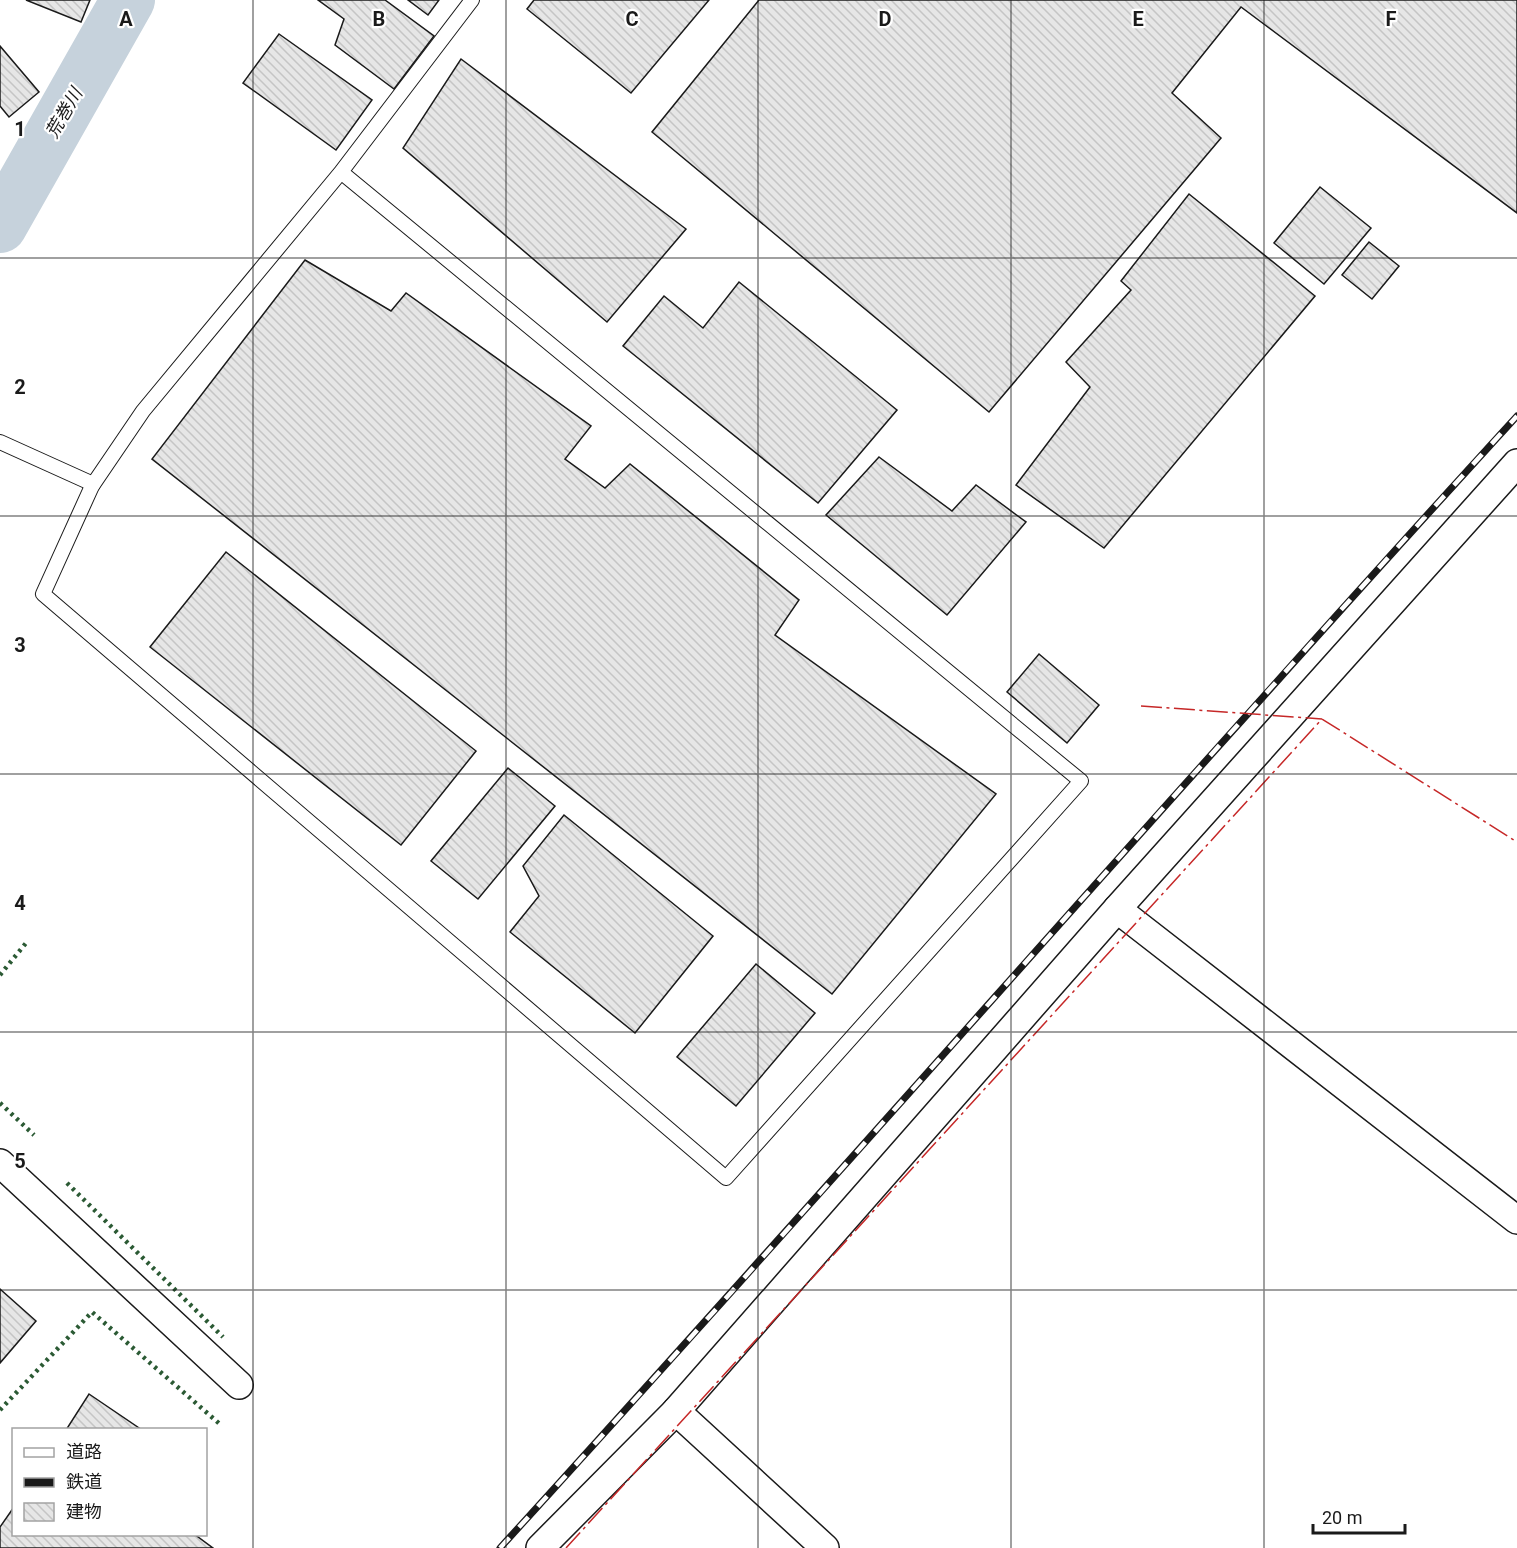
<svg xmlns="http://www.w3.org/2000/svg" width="1517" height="1548" font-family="Roboto,'Noto Sans JP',sans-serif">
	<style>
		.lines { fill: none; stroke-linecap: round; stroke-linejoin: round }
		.river { stroke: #c6d2dc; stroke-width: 54 }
		.building { fill: url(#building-back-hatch); stroke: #1a1a1a; stroke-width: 1.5 }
		.service-casing { stroke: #1a1a1a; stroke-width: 16 }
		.minor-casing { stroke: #1a1a1a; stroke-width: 30 }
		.service { stroke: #fff; stroke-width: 14 }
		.minor { stroke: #fff; stroke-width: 27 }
		.rail-casing { stroke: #1a1a1a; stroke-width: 7 }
		.rail { stroke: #fff; stroke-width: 4.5; stroke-dasharray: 14; stroke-linecap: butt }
		.hedge { stroke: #2b5a34; stroke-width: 4.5; stroke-dasharray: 3 4.5; stroke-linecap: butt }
		.power { stroke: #c62828; stroke-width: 1.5; stroke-dasharray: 21 4.5 3 4.5; stroke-linecap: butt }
		.grid { fill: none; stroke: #1a1a1a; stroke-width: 1.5; stroke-opacity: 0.55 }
		.labels { text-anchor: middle; stroke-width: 4.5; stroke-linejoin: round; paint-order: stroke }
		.water-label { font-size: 18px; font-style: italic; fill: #1a1a1a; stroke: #fff }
		.grid-label { font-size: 20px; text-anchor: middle; font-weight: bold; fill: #1a1a1a; stroke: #fff; stroke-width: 4.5; stroke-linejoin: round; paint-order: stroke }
	</style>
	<defs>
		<pattern id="building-back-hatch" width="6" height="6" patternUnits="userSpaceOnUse" patternTransform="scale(1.5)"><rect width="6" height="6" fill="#e6e6e6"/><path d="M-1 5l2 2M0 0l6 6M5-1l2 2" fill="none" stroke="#c5c5c5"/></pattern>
	</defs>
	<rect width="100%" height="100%" fill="#fff"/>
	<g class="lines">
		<path class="river" d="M 0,226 L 128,0"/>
	</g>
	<g class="building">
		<path d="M 26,0 L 90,0 L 81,22 Z"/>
		<path d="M 318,0 L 385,0 L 434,36 L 394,89 L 335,45 L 344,19 Z"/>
		<path d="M 408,0 L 439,0 L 428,15 Z"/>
		<path d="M 534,0 L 709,0 L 631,93 L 527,9 Z"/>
		<path d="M 759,0 L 1517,0 L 1517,213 L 1241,7 L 1172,93 L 1221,138 L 989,412 L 652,132 Z"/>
		<path d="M 279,34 L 372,100 L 336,150 L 243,83 Z"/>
		<path d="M 0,46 L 39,92 L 9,117 L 0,106 Z"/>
		<path d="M 461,59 L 686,229 L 607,322 L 403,148 Z"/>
		<path d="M 1320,187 L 1371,228 L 1324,284 L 1274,243 Z"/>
		<path d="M 1189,194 L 1315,296 L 1104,548 L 1016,485 L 1090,387 L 1066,362 L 1131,290 L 1121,281 Z"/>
		<path d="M 1369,242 L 1399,266 L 1372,299 L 1342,275 Z"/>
		<path d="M 305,260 L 391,311 L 406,293 L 591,426 L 565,459 L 605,488 L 630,464 L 799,600 L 775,635 L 996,794 L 832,994 L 152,459 Z"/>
		<path d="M 739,282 L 897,410 L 818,503 L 623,346 L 664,296 L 703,328 Z"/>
		<path d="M 879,457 L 952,511 L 976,485 L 1026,522 L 947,615 L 826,515 Z"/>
		<path d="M 226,552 L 476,751 L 401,845 L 150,647 Z"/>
		<path d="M 1039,654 L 1099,705 L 1067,743 L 1007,692 Z"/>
		<path d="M 508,768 L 555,806 L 478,899 L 431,861 Z"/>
		<path d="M 564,815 L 713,936 L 635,1033 L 510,932 L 539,896 L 523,866 Z"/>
		<path d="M 756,964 L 815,1013 L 736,1106 L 677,1057 Z"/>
		<path d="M 0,1289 L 36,1321 L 0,1363 Z"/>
		<path d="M 89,1394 L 142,1430 L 66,1430 Z"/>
		<path d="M 14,1507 L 14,1534 L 194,1534 L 213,1548 L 0,1548 L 0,1527 Z"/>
	</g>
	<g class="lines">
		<g class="service-casing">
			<g id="service">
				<path d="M 341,172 L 1081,781 L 726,1178 L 43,594 L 92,486 L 143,411 L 341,172 L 472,0"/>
				<path d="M 0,442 L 93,484 L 92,486"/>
			</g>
		</g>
		<g class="minor-casing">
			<g id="minor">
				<path d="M 1117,909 L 1517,1220"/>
				<path d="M 0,1163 L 239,1385"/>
				<path d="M 676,1411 L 825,1548"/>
				<path d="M 540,1548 L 676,1411 L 1117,909 L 1517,463"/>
			</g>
		</g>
		<use href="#service" class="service"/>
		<use href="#minor" class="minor"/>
		<g class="rail-casing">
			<path id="rail" d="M 500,1548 C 842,1173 1175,790 1517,416"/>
		</g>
		<use href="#rail" class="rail"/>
		<g class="hedge">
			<path d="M 0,975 L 26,943"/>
			<path d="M 0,1103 L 34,1135"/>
			<path d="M 67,1183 L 223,1337"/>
			<path d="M 0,1410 L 92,1312 L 222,1426"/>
		</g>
		<g class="power">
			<path d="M 1141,706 L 1322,719"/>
			<path d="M 566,1548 L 1322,719 L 1517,842"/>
		</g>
	</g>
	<path class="grid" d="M 253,0 L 253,1548M 506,0 L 506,1548M 758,0 L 758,1548M 1011,0 L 1011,1548M 1264,0 L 1264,1548M 0,258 L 1517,258M 0,516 L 1517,516M 0,774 L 1517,774M 0,1032 L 1517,1032M 0,1290 L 1517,1290"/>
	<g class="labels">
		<g class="water-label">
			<text transform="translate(64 113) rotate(-60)" y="6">荒巻川</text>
		</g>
	</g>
	<g class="grid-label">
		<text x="126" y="26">A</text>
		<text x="379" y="26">B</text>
		<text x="632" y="26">C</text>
		<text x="885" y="26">D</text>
		<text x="1138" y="26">E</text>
		<text x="1391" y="26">F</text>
		<text x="20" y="136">1</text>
		<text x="20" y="394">2</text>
		<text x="20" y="652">3</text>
		<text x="20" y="910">4</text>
		<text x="20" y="1168">5</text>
	</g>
	<rect x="12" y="1428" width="195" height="108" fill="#ffffff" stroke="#a3a3a3" stroke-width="1.5"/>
	<rect x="24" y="1448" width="30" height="9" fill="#ffffff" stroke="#a3a3a3" stroke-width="1.5"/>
	<text x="66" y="1458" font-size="18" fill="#1a1a1a">道路</text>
	<rect x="24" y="1478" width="30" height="9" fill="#1a1a1a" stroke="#a3a3a3" stroke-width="1.5"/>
	<text x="66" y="1488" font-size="18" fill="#1a1a1a">鉄道</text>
	<rect x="24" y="1503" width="30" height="18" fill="url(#building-back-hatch)" stroke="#a3a3a3" stroke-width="1.5"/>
	<text x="66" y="1518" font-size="18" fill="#1a1a1a">建物</text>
	<path d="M1313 1524v9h92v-9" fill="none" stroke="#1a1a1a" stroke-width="3"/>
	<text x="1322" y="1524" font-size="18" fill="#1a1a1a" stroke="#ffffff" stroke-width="4.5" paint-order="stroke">20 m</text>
</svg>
